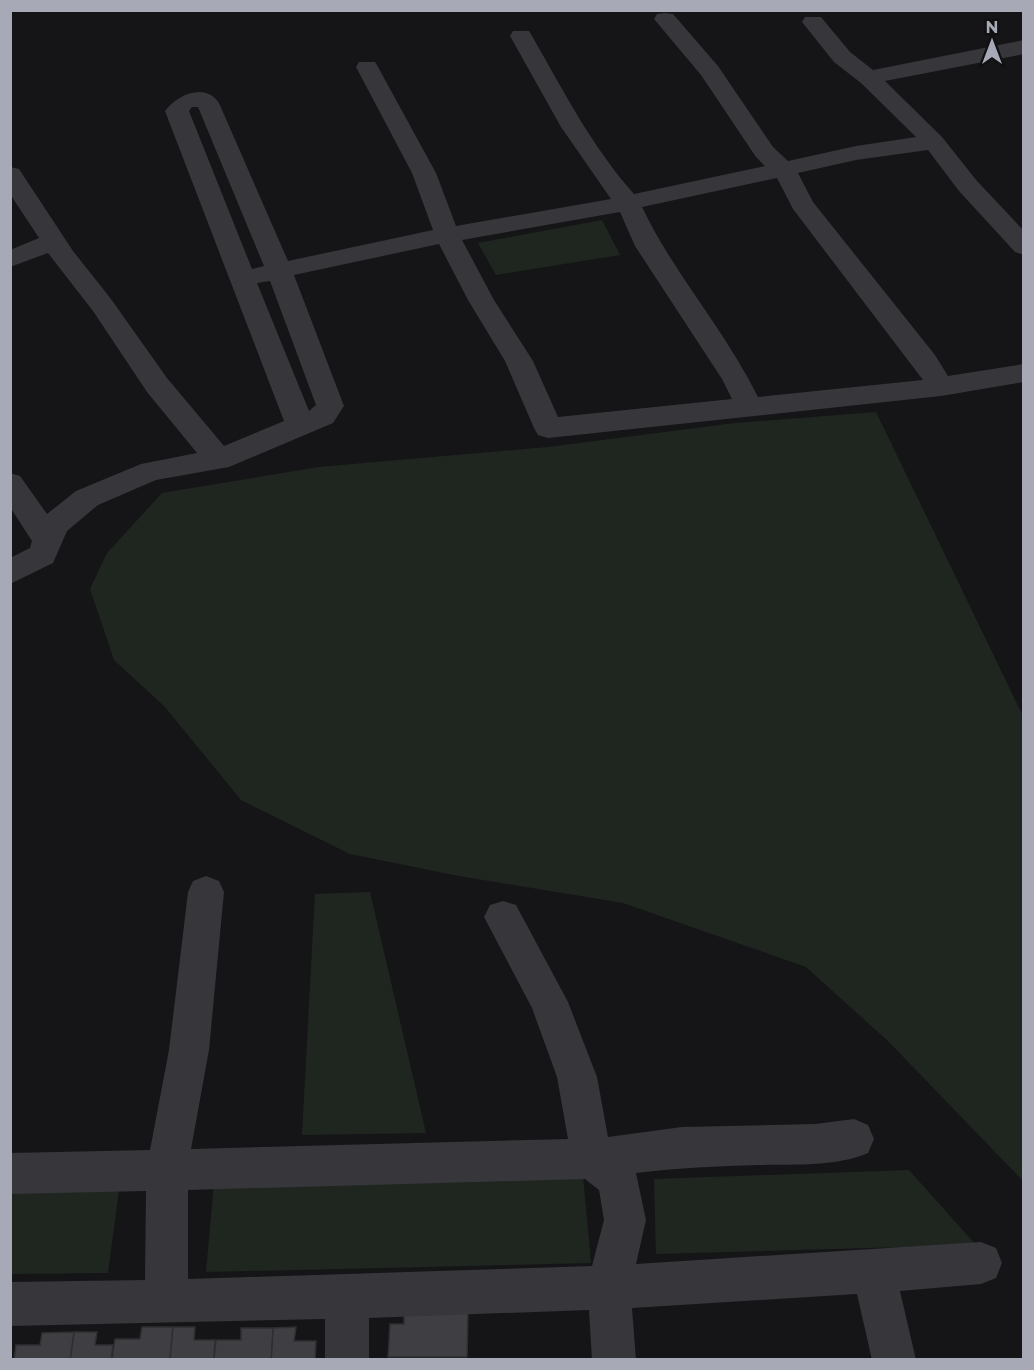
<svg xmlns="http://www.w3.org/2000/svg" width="1034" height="1370" font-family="Montserrat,sans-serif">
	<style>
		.green { fill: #1f2620 }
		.building { fill: #3f3f43; stroke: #2f2f32; stroke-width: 1.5 }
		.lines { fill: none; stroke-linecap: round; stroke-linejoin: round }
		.minor { fill: #36363b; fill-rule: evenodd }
	</style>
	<rect width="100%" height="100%" fill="#151517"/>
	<g class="green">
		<path d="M 602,220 L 620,255 L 496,275 L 478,243 Z"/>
		<path d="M 876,412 L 1023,716 L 1023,1181 L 888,1041 L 806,967 L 623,903 L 459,876 L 350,854 L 241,800 L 165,707 L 114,660 L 90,589 L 107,553 L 162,493 L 319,467 L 548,447 L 735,423 Z"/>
		<path d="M 370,892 L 426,1133 L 302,1135 L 315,894 Z"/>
		<path d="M 909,1170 L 976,1245 L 656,1254 L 654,1179 Z"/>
		<path d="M 583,1176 L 591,1263 L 206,1272 L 214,1183 Z"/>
		<path d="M 119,1190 L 108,1273 L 11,1274 L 10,1191 Z"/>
	</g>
	<g class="building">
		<path d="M 404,1310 L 468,1310 L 467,1357 L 388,1357 L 390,1324 L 404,1324 Z"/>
		<path d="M 142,1327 L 173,1327 L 170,1360 L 112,1360 L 115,1339 L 140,1339 Z"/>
		<path d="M 173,1327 L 195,1327 L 194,1340 L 215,1340 L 214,1360 L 170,1360 Z"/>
		<path d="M 296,1327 L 294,1341 L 316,1341 L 315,1360 L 271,1360 L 273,1328 Z"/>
		<path d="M 241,1328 L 273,1328 L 271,1360 L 214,1360 L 216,1340 L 241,1340 Z"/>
		<path d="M 74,1332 L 97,1332 L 95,1345 L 113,1345 L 111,1360 L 70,1360 Z"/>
		<path d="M 74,1332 L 70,1360 L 14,1360 L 16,1345 L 40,1345 L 42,1333 Z"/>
	</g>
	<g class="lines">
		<g class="minor">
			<path d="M 665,13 L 673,14 L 718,66 L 773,147 L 788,161 L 856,146 L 916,137 L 861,83 L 834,62 L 802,22 L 805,17 L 821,17 L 850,52 L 873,70 L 1024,40 L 1024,54 L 885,81 L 942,137 L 977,181 L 1024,231 L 1024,255 L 1015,252 L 959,191 L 928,150 L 856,160 L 798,173 L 813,202 L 935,355 L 948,376 L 1024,364 L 1024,382 L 941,396 L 548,438 L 538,435 L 534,428 L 505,361 L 468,300 L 439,244 L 294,275 L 344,406 L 333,423 L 229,467 L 156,480 L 98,505 L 67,531 L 53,563 L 10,584 L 10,558 L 30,548 L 32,541 L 10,507 L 10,473 L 20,476 L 47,514 L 76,491 L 141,464 L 197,453 L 147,392 L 93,311 L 48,253 L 10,267 L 10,250 L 39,238 L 10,194 L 10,167 L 19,169 L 73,251 L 111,299 L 167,378 L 224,446 L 284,421 L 165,111 C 177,95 205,82 219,103 L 288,261 L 433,230 L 412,173 L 356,67 L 359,62 L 375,62 L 378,67 L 436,173 L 456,226 L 611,199 L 561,127 L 510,36 L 513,31 L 529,31 L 532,36 C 563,90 592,147 634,194 L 765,166 L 756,157 L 701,75 L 654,19 L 657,14 ZM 192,107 L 198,107 L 264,266 L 252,269 L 189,111 ZM 777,178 L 793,209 L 923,380 L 758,397 C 725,330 674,274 642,207 ZM 620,212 L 635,246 L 722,379 L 732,399 L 558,417 L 533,361 L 494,300 L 462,240 ZM 270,281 L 316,405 L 309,411 L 257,283 Z"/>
			<path d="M 206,876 L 219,881 L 224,892 L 209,1050 L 191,1149 L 568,1139 L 557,1077 L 532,1008 L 484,917 L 490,905 L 503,901 L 516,905 L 568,1002 L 597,1077 L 608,1137 L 682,1127 L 815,1124 L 854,1119 L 868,1125 L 874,1139 L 868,1153 C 835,1167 796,1164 760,1165 C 718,1166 678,1168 636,1173 L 646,1220 L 636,1264 L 981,1242 L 996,1248 L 1002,1263 L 996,1278 L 981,1284 L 900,1291 L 916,1360 L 872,1360 L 857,1294 L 632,1308 L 636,1360 L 592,1360 L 589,1310 L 369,1318 L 369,1360 L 325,1360 L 325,1319 L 10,1326 L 10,1282 L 145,1280 L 146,1191 L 10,1194 L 10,1153 L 150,1150 L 169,1050 L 188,892 L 193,881 ZM 585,1179 L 599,1190 L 604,1220 L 592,1266 L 188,1279 L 188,1190 Z"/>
		</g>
	</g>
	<rect width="1034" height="1370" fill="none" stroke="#a7aab6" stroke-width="24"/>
	<g transform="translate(992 42)" stroke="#101011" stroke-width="4.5" paint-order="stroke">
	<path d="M0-4.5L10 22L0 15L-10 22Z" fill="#a7aab6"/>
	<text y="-9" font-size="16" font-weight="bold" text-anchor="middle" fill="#a7aab6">N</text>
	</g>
</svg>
